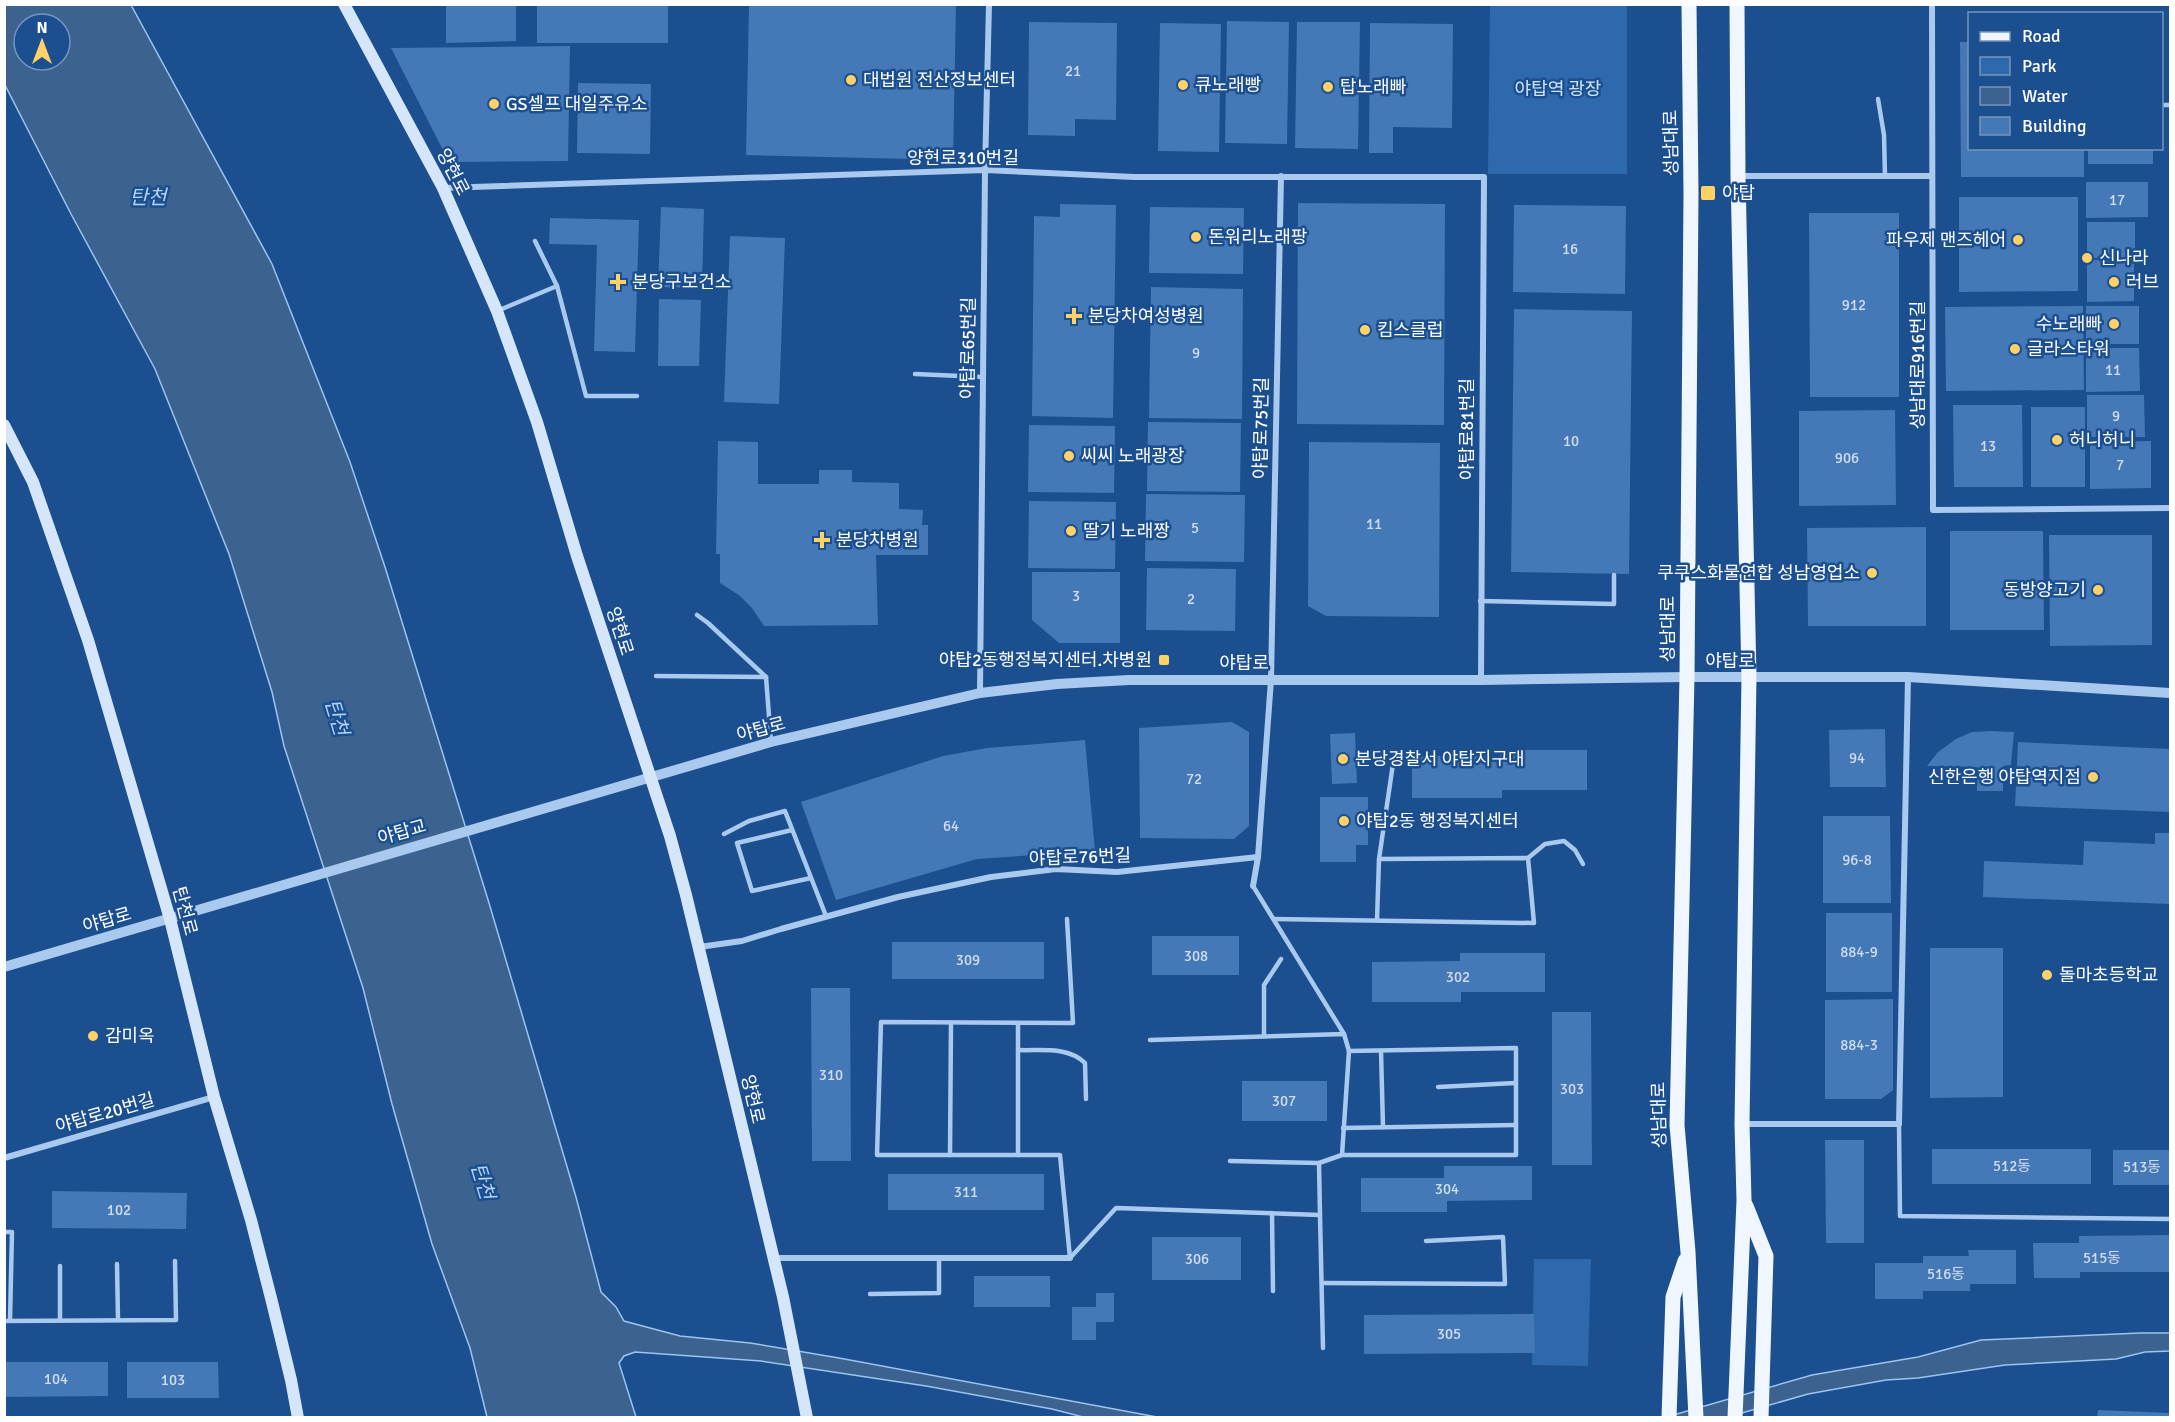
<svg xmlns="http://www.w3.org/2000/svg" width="2175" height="1422" font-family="Signika,'Noto Sans KR',sans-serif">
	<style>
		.green { fill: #2e69ad }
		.water { fill: #3c6290; stroke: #9cc4f0; stroke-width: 1.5; fill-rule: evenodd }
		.building { fill: #4478b7 }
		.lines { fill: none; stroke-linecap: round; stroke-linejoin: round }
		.service { stroke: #a9c9ee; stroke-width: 4.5 }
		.minor { stroke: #a9c9ee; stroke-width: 6 }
		.tertiary { stroke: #a9c9ee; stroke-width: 10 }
		.secondary { stroke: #d6e6fa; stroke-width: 12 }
		.primary { stroke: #f0f6ff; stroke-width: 15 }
		.poi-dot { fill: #ffd166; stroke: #1b4f8f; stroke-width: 2 }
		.labels { text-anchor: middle; stroke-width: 5; stroke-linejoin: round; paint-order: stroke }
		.number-label { font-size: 15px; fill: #d0dded }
		.poi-label { font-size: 18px; fill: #fff; stroke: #1b4f8f; text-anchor: start }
		.park-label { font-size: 18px; fill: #cfe3fa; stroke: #1b4f8f }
		.street-label { font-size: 18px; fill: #fff; stroke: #1b4f8f }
		.water-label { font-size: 20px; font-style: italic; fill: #b5d3f5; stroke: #1b4f8f }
	</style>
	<rect width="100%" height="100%" fill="#1b4f8f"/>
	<g class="green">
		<path d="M 1490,5 L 1627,5 L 1627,174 L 1488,174 Z"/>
		<path d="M 1534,1259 L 1591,1259 L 1588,1366 L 1532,1365 Z"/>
	</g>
	<g class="water">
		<path d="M 5,5 L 131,5 L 272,264 L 350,462 L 385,567 L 489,903 L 576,1197 L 601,1292 L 616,1307 L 624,1321 L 680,1336 L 750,1343 L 839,1358 L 1157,1417 L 1083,1417 L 1052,1409 L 926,1386 L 761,1361 L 635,1352 L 624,1356 L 619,1363 L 636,1417 L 487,1417 L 470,1348 L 432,1244 L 392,1104 L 363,988 L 284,746 L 272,692 L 229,554 L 155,369 L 71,214 L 5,85 ZM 24,24 L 60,24 L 60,60 L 24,60 Z"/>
		<path d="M 2140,1333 L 2170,1333 L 2170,1351 L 2145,1352 L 2116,1359 L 2005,1365 L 1918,1378 L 1886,1380 L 1808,1394 L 1728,1417 L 1663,1418 L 1812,1375 L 1918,1357 L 1981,1340 Z"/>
	</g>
	<g class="building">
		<path d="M 446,4 L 516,4 L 516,41 L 446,43 Z"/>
		<rect x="537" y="4" width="131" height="39"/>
		<path d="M 749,4 L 956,4 L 953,160 L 746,155 Z"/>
		<path d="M 1227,21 L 1289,22 L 1287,144 L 1225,143 Z"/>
		<path d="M 1029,22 L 1117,23 L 1116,120 L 1075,119 L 1075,136 L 1028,135 Z"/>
		<path d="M 1297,22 L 1360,22 L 1358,149 L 1295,148 Z"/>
		<path d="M 1160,23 L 1221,24 L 1219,152 L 1158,151 Z"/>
		<path d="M 1370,23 L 1453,24 L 1452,128 L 1393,127 L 1393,153 L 1369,153 Z"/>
		<path d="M 1960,42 L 1970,42 L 1970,148 L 2084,148 L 2084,177 L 1961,177 Z"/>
		<path d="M 570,46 L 568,161 L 449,162 L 391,48 Z"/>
		<path d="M 578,83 L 651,84 L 650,154 L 577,153 Z"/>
		<rect x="2088" y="148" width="65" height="16"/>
		<path d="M 2086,182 L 2148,182 L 2148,217 L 2086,218 Z"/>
		<path d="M 1959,197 L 2078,197 L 2078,291 L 1959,292 Z"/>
		<path d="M 1298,203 L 1445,204 L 1444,425 L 1297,424 Z"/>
		<path d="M 1060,204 L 1116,205 L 1113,418 L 1032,416 L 1034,216 L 1060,217 Z"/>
		<path d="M 1514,205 L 1626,206 L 1625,294 L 1513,292 Z"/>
		<path d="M 661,207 L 704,209 L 702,288 L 658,287 Z"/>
		<path d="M 1150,207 L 1244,208 L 1243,274 L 1149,273 Z"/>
		<path d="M 1809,213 L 1899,213 L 1899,397 L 1810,397 Z"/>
		<path d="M 550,218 L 639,220 L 635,352 L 594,351 L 597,245 L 549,244 Z"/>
		<rect x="2087" y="222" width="48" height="36"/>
		<path d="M 730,236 L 785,238 L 779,404 L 724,402 Z"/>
		<path d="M 2087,260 L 2134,260 L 2134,301 L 2087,302 Z"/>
		<path d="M 1151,287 L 1243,289 L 1242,419 L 1149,418 Z"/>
		<path d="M 659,299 L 701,300 L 699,366 L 658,366 Z"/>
		<path d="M 2083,306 L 2084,390 L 1946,391 L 1945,307 Z"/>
		<rect x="2086" y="306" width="53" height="38"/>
		<path d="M 1514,309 L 1632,311 L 1629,574 L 1511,572 Z"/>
		<path d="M 2086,348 L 2139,348 L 2140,391 L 2086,392 Z"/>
		<path d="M 2087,395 L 2144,395 L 2145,437 L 2087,437 Z"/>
		<path d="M 1953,405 L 2022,405 L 2023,487 L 1954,487 Z"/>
		<rect x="2031" y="407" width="54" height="80"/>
		<path d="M 1895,410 L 1896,505 L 1799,506 L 1799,411 Z"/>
		<path d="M 1148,422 L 1241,423 L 1240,492 L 1147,491 Z"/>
		<path d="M 1029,425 L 1115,426 L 1114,493 L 1028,492 Z"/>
		<path d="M 718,441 L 758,442 L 758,484 L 819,484 L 819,470 L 852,470 L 852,482 L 899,483 L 899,509 L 923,510 L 922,525 L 928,525 L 928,555 L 876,555 L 878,625 L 764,626 L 752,608 L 740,596 L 720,583 L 720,554 L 716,554 Z"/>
		<path d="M 2151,441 L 2151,488 L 2090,489 L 2090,442 Z"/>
		<path d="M 1309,442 L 1440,443 L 1439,617 L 1326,616 L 1308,606 Z"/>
		<path d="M 1146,494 L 1245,495 L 1244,562 L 1145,561 Z"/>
		<path d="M 1029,501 L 1116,502 L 1115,569 L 1028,568 Z"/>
		<path d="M 1926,527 L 1926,626 L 1808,626 L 1807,528 Z"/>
		<path d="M 1950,531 L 2043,531 L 2044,630 L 1950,630 Z"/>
		<path d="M 2049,535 L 2152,535 L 2152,645 L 2050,646 Z"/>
		<path d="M 1147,568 L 1236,569 L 1235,631 L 1146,630 Z"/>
		<path d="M 1032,572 L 1120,572 L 1120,643 L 1059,643 L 1032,620 Z"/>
		<path d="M 1232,722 L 1249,732 L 1249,826 L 1234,839 L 1140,838 L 1139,728 Z"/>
		<path d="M 1885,729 L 1886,787 L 1830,787 L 1829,730 Z"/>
		<path d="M 1991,731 L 2014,732 L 2011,765 L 2003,766 L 2003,791 L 1977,791 L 1977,767 L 1927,766 L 1938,752 L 1956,739 L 1972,732 Z"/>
		<path d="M 1355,733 L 1357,783 L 1332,784 L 1330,734 Z"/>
		<path d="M 1085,740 L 1095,851 L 977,859 L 836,900 L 801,802 L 943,756 L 987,748 Z"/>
		<path d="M 2018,742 L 2170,749 L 2170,812 L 2015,806 Z"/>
		<path d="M 1500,750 L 1587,750 L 1587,790 L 1502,790 L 1502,798 L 1412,798 L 1412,756 L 1500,756 Z"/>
		<path d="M 1320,797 L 1368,797 L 1368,845 L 1356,845 L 1356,862 L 1320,862 Z"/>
		<path d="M 1823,816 L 1890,816 L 1891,903 L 1823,903 Z"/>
		<path d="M 2155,833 L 2170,833 L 2170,904 L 1983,897 L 1984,861 L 2083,865 L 2084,841 L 2155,844 Z"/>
		<rect x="1826" y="913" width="66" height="79"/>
		<rect x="1152" y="936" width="87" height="39"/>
		<rect x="892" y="942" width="152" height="37"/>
		<path d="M 1930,948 L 2003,948 L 2003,1097 L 1930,1098 Z"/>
		<path d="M 1460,953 L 1545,953 L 1545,992 L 1461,992 L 1461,1002 L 1372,1002 L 1372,962 L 1460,961 Z"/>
		<path d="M 811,988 L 850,988 L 851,1161 L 812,1161 Z"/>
		<path d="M 1893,999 L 1893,1090 L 1881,1099 L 1825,1099 L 1825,1000 Z"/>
		<path d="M 1552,1012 L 1591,1012 L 1592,1165 L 1552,1165 Z"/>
		<rect x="1242" y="1081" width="85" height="40"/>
		<path d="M 1825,1140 L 1864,1140 L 1864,1243 L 1826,1243 Z"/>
		<rect x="1932" y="1149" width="159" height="35"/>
		<rect x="2113" y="1150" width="57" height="35"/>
		<path d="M 1444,1166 L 1532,1166 L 1532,1200 L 1447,1201 L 1447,1212 L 1361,1212 L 1361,1178 L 1444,1178 Z"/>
		<rect x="888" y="1174" width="156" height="36"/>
		<path d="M 52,1191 L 187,1193 L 186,1229 L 52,1228 Z"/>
		<path d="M 2170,1235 L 2170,1272 L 2080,1272 L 2080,1278 L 2034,1278 L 2033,1243 L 2079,1243 L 2079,1236 Z"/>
		<rect x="1152" y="1237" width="89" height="43"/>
		<path d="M 1968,1250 L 2016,1250 L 2016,1284 L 1970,1284 L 1970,1291 L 1923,1291 L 1923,1299 L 1875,1299 L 1875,1263 L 1923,1263 L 1923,1256 L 1969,1256 Z"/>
		<rect x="974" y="1276" width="76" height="31"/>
		<path d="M 1096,1293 L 1114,1293 L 1114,1322 L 1096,1322 L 1096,1340 L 1072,1340 L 1072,1307 L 1096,1307 Z"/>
		<path d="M 1534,1314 L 1535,1353 L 1364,1354 L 1364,1315 Z"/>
		<path d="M 4,1362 L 108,1362 L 108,1396 L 4,1397 Z"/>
		<path d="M 127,1362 L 218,1362 L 219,1398 L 127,1398 Z"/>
		<path d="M 2098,1410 L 2170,1413 L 2170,1418 L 2097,1418 Z"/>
	</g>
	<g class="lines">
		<g class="service">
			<path d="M 1878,99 L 1884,135 L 1885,176"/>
			<path d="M 2162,105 L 2170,105"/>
			<path d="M 535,241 L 557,286"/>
			<path d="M 497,311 L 557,286 L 586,396 L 637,396"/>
			<path d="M 915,374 L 983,377"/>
			<path d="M 1480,601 L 1614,604 L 1614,575"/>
			<path d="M 697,615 L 708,623 L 766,677"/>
			<path d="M 656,676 L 766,677 L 771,742"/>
			<path d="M 792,830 L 737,843 L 752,891 L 811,878"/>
			<path d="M 724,834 L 749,821 L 785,811 L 826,916"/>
			<path d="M 1528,858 L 1545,844 L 1564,841 L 1575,850 L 1583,864"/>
			<path d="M 1379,859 L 1394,757"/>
			<path d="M 1253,886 L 1344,1034"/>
			<path d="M 1067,919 L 1073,1023 L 881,1022 L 877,1155 L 1060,1155 L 1070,1258"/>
			<path d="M 1274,919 L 1534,923 L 1528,858 L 1379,859 L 1377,920"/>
			<path d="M 1018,1023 L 1018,1155"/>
			<path d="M 1264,1036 L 1264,985 L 1281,959"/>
			<path d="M 1150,1040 L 1344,1034 L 1349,1051"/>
			<path d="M 1018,1050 C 1041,1051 1068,1046 1085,1063 L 1086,1099"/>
			<path d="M 1381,1051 L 1383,1127"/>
			<path d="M 1438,1087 L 1515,1083"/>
			<path d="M 1899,1124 L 1900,1216 L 2170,1219"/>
			<path d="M 1343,1128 L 1516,1125"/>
			<path d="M 950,1155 L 951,1023"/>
			<path d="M 1230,1161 L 1319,1163"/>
			<path d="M 1272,1213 L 1273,1291"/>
			<path d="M 1320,1215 L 1323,1348"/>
			<path d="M 4,1232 L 12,1232 L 10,1320"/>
			<path d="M 1070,1258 L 1116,1208 L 1320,1215 L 1319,1163 L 1342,1155 L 1516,1155 L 1516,1048 L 1349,1051 L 1342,1155"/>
			<path d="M 117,1264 L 118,1320"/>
			<path d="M 60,1266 L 60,1320"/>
			<path d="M 1322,1283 L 1505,1284 L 1503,1237 L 1426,1241"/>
			<path d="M 870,1294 L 939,1293 L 939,1258"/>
			<path d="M 4,1321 L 176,1320 L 175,1261"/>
		</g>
		<g class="minor">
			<path d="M 1932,4 L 1933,510 L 2170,508"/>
			<path d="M 1738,176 L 1932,176"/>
			<path d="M 443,188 L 985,170 L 1134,177 L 1484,177 L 1481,680"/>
			<path d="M 980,693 L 985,170 L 989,4"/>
			<path d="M 1253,886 L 1258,857 L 1271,680 L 1281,176"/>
			<path d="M 699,947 L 742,941 L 781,929 L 898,897 L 991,877 L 1056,869 L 1117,872 L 1258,857"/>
			<path d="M 1742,1124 L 1899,1124 L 1908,677"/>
			<path d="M 4,1158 L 214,1097"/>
			<path d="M 773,1258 L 1070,1258"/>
		</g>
		<path class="tertiary" d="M 4,967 L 771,742 L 980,693 L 1057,684 L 1129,680 L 1481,680 L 1687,677 L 1908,677 L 2170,693"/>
		<g class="secondary">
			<path d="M 344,4 L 443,188 L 497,311 L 537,422 L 577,556 L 670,836 L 686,895 L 783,1297 L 807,1418"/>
			<path d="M 4,425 L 33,482 L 88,640 L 170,919 L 214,1097 L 251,1220 L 272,1302 L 291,1380 L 298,1418"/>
		</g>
		<g class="primary">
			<path d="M 1689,4 L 1691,194 L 1687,677 L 1677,1125 L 1688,1252 L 1696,1418"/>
			<path d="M 1746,1206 L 1766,1256 L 1761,1418"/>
			<path d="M 1669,1418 L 1673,1297 L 1685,1261"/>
			<path d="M 1735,1418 L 1744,1200 L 1742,1124 L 1749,677 L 1738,176 L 1737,4"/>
		</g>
	</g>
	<g class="poi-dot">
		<circle cx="851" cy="80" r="6"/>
		<circle cx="1183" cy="85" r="6"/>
		<circle cx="1328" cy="87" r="6"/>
		<circle cx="494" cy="104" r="6"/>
		<rect x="1700" y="185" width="16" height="16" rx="3"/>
		<circle cx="1196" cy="237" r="6"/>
		<circle cx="2018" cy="240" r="6"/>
		<circle cx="2087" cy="258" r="6"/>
		<path d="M615 273h6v6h6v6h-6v6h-6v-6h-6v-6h6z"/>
		<circle cx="2114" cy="282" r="6"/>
		<path d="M1071 307h6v6h6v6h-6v6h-6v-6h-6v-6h6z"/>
		<circle cx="2114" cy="324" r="6"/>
		<circle cx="1365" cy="330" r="6"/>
		<circle cx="2015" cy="349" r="6"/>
		<circle cx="2057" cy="440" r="6"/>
		<circle cx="1069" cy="456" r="6"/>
		<circle cx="1071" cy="531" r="6"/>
		<path d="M819 531h6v6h6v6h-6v6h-6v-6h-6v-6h6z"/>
		<circle cx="1872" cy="573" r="6"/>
		<circle cx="2098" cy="590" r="6"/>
		<rect x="1158" y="654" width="12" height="12" rx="3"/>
		<circle cx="1343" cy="759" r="6"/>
		<circle cx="2093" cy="777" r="6"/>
		<circle cx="1344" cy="821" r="6"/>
		<circle cx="2047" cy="975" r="6"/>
		<circle cx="93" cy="1036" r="6"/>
	</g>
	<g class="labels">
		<g class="number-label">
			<text x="1073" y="76">21</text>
			<text x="2117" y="205">17</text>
			<text x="1570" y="254">16</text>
			<text x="1854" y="310">912</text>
			<text x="1196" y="358">9</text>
			<text x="2113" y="375">11</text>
			<text x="2116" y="421">9</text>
			<text x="1571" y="446">10</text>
			<text x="1988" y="451">13</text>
			<text x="1847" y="463">906</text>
			<text x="2120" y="470">7</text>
			<text x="1374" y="529">11</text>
			<text x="1195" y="533">5</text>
			<text x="1076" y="601">3</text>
			<text x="1191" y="604">2</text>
			<text x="1857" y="763">94</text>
			<text x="1194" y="784">72</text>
			<text x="951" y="831">64</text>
			<text x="1857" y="865">96-8</text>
			<text x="1859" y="957">884-9</text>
			<text x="1196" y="961">308</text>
			<text x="968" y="965">309</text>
			<text x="1458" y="982">302</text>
			<text x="1859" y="1050">884-3</text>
			<text x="831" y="1080">310</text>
			<text x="1572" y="1094">303</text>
			<text x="1284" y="1106">307</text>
			<text x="2012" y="1171">512동</text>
			<text x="2142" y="1172">513동</text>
			<text x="1447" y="1194">304</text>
			<text x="966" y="1197">311</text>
			<text x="119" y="1215">102</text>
			<text x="2102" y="1263">515동</text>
			<text x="1197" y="1264">306</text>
			<text x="1946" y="1279">516동</text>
			<text x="1449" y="1339">305</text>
			<text x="56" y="1384">104</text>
			<text x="173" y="1385">103</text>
		</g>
		<g class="poi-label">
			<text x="863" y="86">대법원 전산정보센터</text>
			<text x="1195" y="91">큐노래빵</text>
			<text x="1340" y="93">탑노래빠</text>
			<text x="506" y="110">GS셀프 대일주유소</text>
			<text x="1722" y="199">야탑</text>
			<text x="1208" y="243">돈워리노래팡</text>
			<text x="2006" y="246" text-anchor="end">파우제 맨즈헤어</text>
			<text x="2099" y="264">신나라</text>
			<text x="632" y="288">분당구보건소</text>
			<text x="2126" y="288">러브</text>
			<text x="1088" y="322">분당차여성병원</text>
			<text x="2102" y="330" text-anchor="end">수노래빠</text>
			<text x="1377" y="336">킴스클럽</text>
			<text x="2027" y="355">글라스타워</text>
			<text x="2069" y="446">허니허니</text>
			<text x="1081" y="462">씨씨 노래광장</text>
			<text x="1083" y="537">딸기 노래짱</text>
			<text x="836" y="546">분당차병원</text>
			<text x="1860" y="579" text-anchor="end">쿠쿠스화물연합 성남영업소</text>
			<text x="2086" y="596" text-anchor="end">동방양고기</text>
			<text x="1152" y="666" text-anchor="end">야턉2동행정복지센터.차병원</text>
			<text x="1355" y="765">분당경찰서 야탑지구대</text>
			<text x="2081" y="783" text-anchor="end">신한은행 야탑역지점</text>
			<text x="1356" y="827">야탑2동 행정복지센터</text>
			<text x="2059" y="981">돌마초등학교</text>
			<text x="105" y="1042">감미옥</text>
		</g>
		<g class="park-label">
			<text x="1558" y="95">야탑역 광장</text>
		</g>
		<g class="street-label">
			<text transform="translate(1671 143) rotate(-91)" y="6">성남대로</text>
			<text x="963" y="164">양현로310번길</text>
			<text transform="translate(453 172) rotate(63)" y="6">양현로</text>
			<text transform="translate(968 348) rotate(-89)" y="6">야탑로65번길</text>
			<text transform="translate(1918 365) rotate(-90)" y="6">성남대로916번길</text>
			<text transform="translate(1261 428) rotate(-89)" y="6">야탑로75번길</text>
			<text transform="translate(1467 429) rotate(-90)" y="6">야탑로81번길</text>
			<text transform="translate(1668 629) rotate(-90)" y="6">성남대로</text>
			<text transform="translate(620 631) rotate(72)" y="6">양현로</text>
			<text x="1730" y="667">야탑로</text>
			<text x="1244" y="669">야탑로</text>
			<text transform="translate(761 729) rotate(-15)" y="6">야탑로</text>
			<text transform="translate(402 832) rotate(-16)" y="6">야탑교</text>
			<text transform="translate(1080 857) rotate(-2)" y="6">야탑로76번길</text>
			<text transform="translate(185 911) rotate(75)" y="6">탄천로</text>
			<text transform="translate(107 920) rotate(-16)" y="6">야탑로</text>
			<text transform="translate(753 1099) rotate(77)" y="6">양현로</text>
			<text transform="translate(105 1113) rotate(-16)" y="6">야탑로20번길</text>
			<text transform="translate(1659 1115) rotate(-91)" y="6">성남대로</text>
		</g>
		<g class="water-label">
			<text x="148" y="204">탄천</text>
			<text transform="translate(337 717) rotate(73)" y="7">탄천</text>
			<text transform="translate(483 1181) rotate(73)" y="7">탄천</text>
		</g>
	</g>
	<rect width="2175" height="1422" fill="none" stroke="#ffffff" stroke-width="12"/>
	<rect x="1968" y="12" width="195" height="138" fill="#1b4f8f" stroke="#7695bc" stroke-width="1.5"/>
	<rect x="1980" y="32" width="30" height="9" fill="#f0f6ff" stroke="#7695bc" stroke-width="1.5"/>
	<text x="2022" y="42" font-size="18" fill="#ffffff">Road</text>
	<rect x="1980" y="57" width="30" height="18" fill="#2e69ad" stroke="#7695bc" stroke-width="1.5"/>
	<text x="2022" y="72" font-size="18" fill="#ffffff">Park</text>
	<rect x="1980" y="87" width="30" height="18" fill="#3c6290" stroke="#7695bc" stroke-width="1.5"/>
	<text x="2022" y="102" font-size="18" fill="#ffffff">Water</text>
	<rect x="1980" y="117" width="30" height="18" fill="#4478b7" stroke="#7695bc" stroke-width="1.5"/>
	<text x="2022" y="132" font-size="18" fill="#ffffff">Building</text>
	<g transform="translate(42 42)"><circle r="28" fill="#1b4f8f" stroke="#7695bc" stroke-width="1.5"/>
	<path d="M0-4.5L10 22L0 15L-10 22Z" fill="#ffd166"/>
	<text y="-9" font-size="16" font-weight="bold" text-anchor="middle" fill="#ffffff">N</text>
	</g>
</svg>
